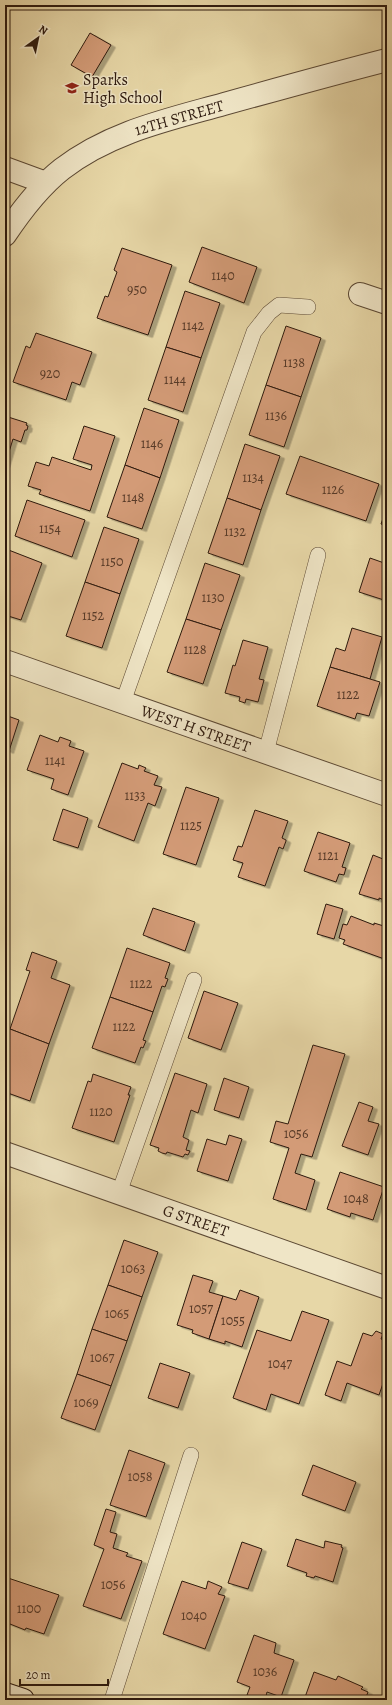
<svg xmlns="http://www.w3.org/2000/svg" width="392" height="1705" font-family="Alegreya,serif">
	<style>
		.building { fill: #d39b77; stroke: #2e1a0e; filter: url(#shadow) }
		.lines { fill: none; stroke-linecap: round; stroke-linejoin: round }
		.lane-casing { stroke: #5c4934; stroke-width: 16 }
		.street-casing { stroke: #5c4934; stroke-width: 24 }
		.secondary-casing { stroke: #2e1a0e; stroke-width: 24 }
		.lane { stroke: #efe5c6; stroke-width: 15 }
		.street { stroke: #efe5c6; stroke-width: 22 }
		.secondary { stroke: #efe5c6; stroke-width: 22 }
		.labels { text-anchor: middle; stroke-width: 3; stroke-linejoin: round; paint-order: stroke }
		.number-label { font-size: 14px; fill: #573a28 }
		.poi-label { font-size: 16px; fill: #2e1a0e; stroke: #efe5c6; text-anchor: start }
		.street-label { font-size: 16px; fill: #2e1a0e; stroke: #efe5c6 }
	</style>
	<defs>
		<filter id="shadow"><feDropShadow dx="4.5" dy="2.5" stdDeviation="0" flood-color="#0004"/></filter>
	</defs>
	<rect width="100%" height="100%" fill="#e7d7a7"/>
	<filter id="stains"><feTurbulence type="fractalNoise" baseFrequency=".005" numOctaves="4"/><feColorMatrix values="0 0 0 0 .2 0 0 0 0 .09 0 0 0 0 .02 0 0 0 .5 -.17"/></filter>
	<radialGradient id="worn" r=".72"><stop offset=".6" stop-color="#630" stop-opacity="0"/><stop offset="1" stop-color="#630" stop-opacity=".3"/></radialGradient>
	<g class="building">
		<path d="M 90,33 L 111,45 L 92,77 L 71,65 Z"/>
		<path d="M 202,247 L 257,267 L 244,303 L 189,282 Z"/>
		<path d="M 122,248 L 172,265 L 148,335 L 97,318 L 105,296 L 108,297 L 113,283 L 117,272 L 114,270 Z"/>
		<path d="M 185,291 L 220,303 L 201,358 L 166,347 Z"/>
		<path d="M 286,326 L 321,338 L 301,397 L 266,385 Z"/>
		<path d="M 36,333 L 92,352 L 80,385 L 72,382 L 66,400 L 13,382 L 26,346 L 30,348 Z"/>
		<path d="M 166,347 L 201,358 L 183,412 L 148,400 Z"/>
		<path d="M 266,385 L 301,397 L 284,447 L 249,435 Z"/>
		<path d="M 144,408 L 179,420 L 160,478 L 125,465 Z"/>
		<path d="M 5,416 L 27,423 L 26,425 L 28,426 L 27,430 L 25,430 L 21,442 L 13,439 L 5,465 Z"/>
		<path d="M 84,426 L 115,436 L 90,511 L 39,494 L 41,490 L 28,486 L 36,462 L 49,466 L 52,457 L 91,470 L 92,465 L 73,459 Z"/>
		<path d="M 245,444 L 280,456 L 261,510 L 227,498 Z"/>
		<path d="M 300,456 L 379,484 L 366,521 L 286,494 Z"/>
		<path d="M 125,465 L 160,478 L 142,529 L 107,517 Z"/>
		<path d="M 227,498 L 261,510 L 243,565 L 208,553 Z"/>
		<path d="M 27,500 L 85,520 L 72,557 L 15,536 Z"/>
		<path d="M 387,507 L 387,526 L 381,524 Z"/>
		<path d="M 104,527 L 139,539 L 120,594 L 85,582 Z"/>
		<path d="M 6,549 L 42,563 L 21,620 L 5,615 Z"/>
		<path d="M 370,558 L 387,564 L 387,601 L 359,592 Z"/>
		<path d="M 205,563 L 240,575 L 221,630 L 186,619 Z"/>
		<path d="M 85,582 L 120,594 L 102,648 L 66,636 Z"/>
		<path d="M 186,619 L 221,630 L 203,684 L 167,672 Z"/>
		<path d="M 352,628 L 382,637 L 370,679 L 330,667 L 336,648 L 345,651 Z"/>
		<path d="M 243,640 L 268,647 L 259,679 L 264,680 L 258,702 L 246,699 L 245,703 L 239,701 L 240,697 L 225,693 L 233,665 L 235,666 Z"/>
		<path d="M 330,667 L 380,682 L 369,716 L 357,713 L 355,719 L 317,706 Z"/>
		<path d="M 5,715 L 19,720 L 9,751 L 5,749 Z"/>
		<path d="M 40,735 L 58,742 L 60,737 L 71,741 L 69,746 L 84,751 L 68,795 L 51,789 L 54,779 L 27,770 Z"/>
		<path d="M 122,763 L 138,769 L 139,765 L 146,768 L 144,771 L 158,776 L 154,785 L 162,787 L 155,806 L 148,803 L 134,841 L 98,827 Z"/>
		<path d="M 186,787 L 219,798 L 196,865 L 163,854 Z"/>
		<path d="M 63,809 L 88,818 L 78,848 L 53,840 Z"/>
		<path d="M 255,810 L 288,821 L 282,838 L 286,840 L 286,841 L 283,849 L 279,847 L 265,886 L 238,877 L 243,863 L 233,860 L 238,846 L 242,847 Z"/>
		<path d="M 318,832 L 350,843 L 342,867 L 346,868 L 344,875 L 339,874 L 336,882 L 304,871 Z"/>
		<path d="M 373,855 L 383,859 L 384,855 L 387,856 L 387,901 L 379,898 L 379,900 L 359,894 Z"/>
		<path d="M 326,904 L 343,909 L 334,939 L 317,934 Z"/>
		<path d="M 153,908 L 195,922 L 185,951 L 143,935 Z"/>
		<path d="M 351,916 L 374,925 L 374,923 L 387,927 L 387,960 L 343,944 L 345,940 L 339,938 L 343,924 L 347,925 Z"/>
		<path d="M 127,948 L 170,963 L 165,978 L 168,979 L 165,987 L 162,986 L 153,1012 L 110,997 Z"/>
		<path d="M 32,952 L 57,961 L 51,978 L 70,985 L 49,1044 L 10,1029 L 30,971 L 26,970 Z"/>
		<path d="M 204,991 L 238,1003 L 221,1050 L 188,1038 Z"/>
		<path d="M 110,997 L 153,1012 L 143,1040 L 146,1041 L 143,1048 L 141,1047 L 135,1063 L 92,1048 Z"/>
		<path d="M 10,1029 L 49,1044 L 30,1101 L 5,1092 L 5,1043 Z"/>
		<path d="M 313,1045 L 345,1054 L 312,1157 L 301,1154 L 295,1173 L 315,1180 L 306,1210 L 273,1199 L 289,1148 L 270,1142 L 276,1121 L 288,1124 Z"/>
		<path d="M 175,1073 L 207,1084 L 198,1113 L 191,1110 L 183,1137 L 189,1140 L 186,1150 L 190,1151 L 188,1155 L 185,1154 L 183,1157 L 167,1152 L 166,1154 L 162,1153 L 158,1151 L 159,1148 L 150,1145 Z"/>
		<path d="M 93,1074 L 131,1087 L 128,1095 L 130,1095 L 114,1142 L 72,1128 L 88,1081 L 91,1082 Z"/>
		<path d="M 224,1078 L 249,1087 L 239,1118 L 214,1110 Z"/>
		<path d="M 359,1102 L 373,1107 L 368,1121 L 379,1124 L 368,1155 L 342,1146 Z"/>
		<path d="M 229,1135 L 242,1139 L 228,1181 L 197,1171 L 207,1139 L 226,1145 Z"/>
		<path d="M 340,1172 L 384,1187 L 373,1220 L 351,1213 L 350,1217 L 327,1209 Z"/>
		<path d="M 124,1240 L 158,1252 L 142,1297 L 108,1285 Z"/>
		<path d="M 193,1275 L 213,1281 L 209,1292 L 223,1296 L 209,1339 L 192,1333 L 193,1330 L 177,1325 Z"/>
		<path d="M 108,1285 L 142,1297 L 127,1341 L 92,1329 Z"/>
		<path d="M 240,1290 L 259,1297 L 242,1347 L 225,1341 L 225,1344 L 209,1339 L 223,1296 L 236,1300 Z"/>
		<path d="M 302,1311 L 329,1320 L 299,1404 L 271,1394 L 266,1410 L 233,1398 L 257,1330 L 291,1341 Z"/>
		<path d="M 92,1329 L 127,1341 L 111,1386 L 77,1374 Z"/>
		<path d="M 376,1331 L 383,1334 L 381,1339 L 387,1341 L 387,1372 L 379,1395 L 347,1383 L 341,1401 L 325,1395 L 337,1361 L 351,1366 L 363,1333 L 372,1336 Z"/>
		<path d="M 160,1363 L 190,1373 L 178,1408 L 148,1398 Z"/>
		<path d="M 77,1374 L 111,1386 L 95,1430 L 61,1418 Z"/>
		<path d="M 129,1450 L 165,1463 L 146,1517 L 110,1505 Z"/>
		<path d="M 313,1465 L 356,1482 L 345,1511 L 302,1495 Z"/>
		<path d="M 106,1509 L 116,1512 L 110,1532 L 117,1534 L 113,1548 L 128,1553 L 126,1556 L 142,1561 L 121,1619 L 83,1606 L 104,1549 L 94,1545 Z"/>
		<path d="M 296,1539 L 324,1548 L 325,1541 L 342,1545 L 341,1547 L 343,1548 L 333,1582 L 315,1576 L 314,1578 L 306,1576 L 307,1573 L 287,1566 Z"/>
		<path d="M 242,1542 L 262,1549 L 248,1589 L 228,1583 Z"/>
		<path d="M 5,1577 L 59,1595 L 44,1634 L 26,1628 L 25,1630 L 5,1622 Z"/>
		<path d="M 182,1581 L 206,1589 L 208,1581 L 222,1587 L 218,1594 L 225,1596 L 205,1649 L 163,1634 Z"/>
		<path d="M 254,1635 L 276,1643 L 274,1653 L 294,1660 L 281,1697 L 267,1692 L 265,1700 L 247,1695 L 250,1687 L 237,1682 Z"/>
		<path d="M 314,1672 L 336,1680 L 338,1676 L 363,1687 L 361,1689 L 368,1692 L 365,1700 L 304,1700 Z"/>
	</g>
	<g class="lines">
		<g class="lane-casing">
			<g id="lane">
				<path d="M 123,702 L 254,332 L 269,313 L 279,305 L 308,307"/>
				<path d="M 266,752 L 318,555"/>
				<path d="M 119,1193 L 194,980"/>
				<path d="M 112,1700 L 191,1455"/>
			</g>
		</g>
		<g class="street-casing">
			<g id="street">
				<path d="M 5,168 L 46,183"/>
				<path d="M 5,235 C 21,211 39,187 62,169 C 110,132 167,120 224,104 C 278,89 332,74 387,60"/>
				<path d="M 360,294 L 387,303"/>
				<path d="M 5,661 L 387,795"/>
				<path d="M 5,1153 L 387,1288"/>
			</g>
		</g>
		<g class="secondary-casing">
			<path id="secondary" d="M 5,1694 L 23,1700"/>
		</g>
		<use href="#lane" class="lane"/>
		<use href="#street" class="street"/>
		<use href="#secondary" class="secondary"/>
	</g>
	<defs>
		<g id="school-bare" transform="scale(1.08)"><path d="M0-5L7-2L0 1L-7-2ZM-4 1L0 2.5L4 1V4Q0 6-4 4Z" fill="#8f2418" stroke="#efe5c6" stroke-width="2.5" paint-order="stroke"/></g>
	</defs>
	<g fill-rule="evenodd">
		<use href="#school-bare" x="72" y="88"/>
	</g>
	<g class="labels">
		<g class="number-label">
			<text x="223" y="280">1140</text>
			<text x="137" y="294">950</text>
			<text x="193" y="330">1142</text>
			<text x="294" y="367">1138</text>
			<text x="50" y="378">920</text>
			<text x="175" y="384">1144</text>
			<text x="276" y="420">1136</text>
			<text x="152" y="448">1146</text>
			<text x="253" y="482">1134</text>
			<text x="333" y="494">1126</text>
			<text x="133" y="502">1148</text>
			<text x="50" y="533">1154</text>
			<text x="235" y="536">1132</text>
			<text x="112" y="566">1150</text>
			<text x="213" y="602">1130</text>
			<text x="93" y="620">1152</text>
			<text x="195" y="654">1128</text>
			<text x="348" y="699">1122</text>
			<text x="55" y="765">1141</text>
			<text x="135" y="800">1133</text>
			<text x="191" y="830">1125</text>
			<text x="328" y="860">1121</text>
			<text x="141" y="988">1122</text>
			<text x="124" y="1031">1122</text>
			<text x="101" y="1116">1120</text>
			<text x="296" y="1138">1056</text>
			<text x="356" y="1203">1048</text>
			<text x="133" y="1273">1063</text>
			<text x="201" y="1313">1057</text>
			<text x="117" y="1318">1065</text>
			<text x="233" y="1325">1055</text>
			<text x="102" y="1362">1067</text>
			<text x="280" y="1368">1047</text>
			<text x="86" y="1407">1069</text>
			<text x="140" y="1481">1058</text>
			<text x="113" y="1589">1056</text>
			<text x="29" y="1613">1100</text>
			<text x="194" y="1620">1040</text>
			<text x="265" y="1676">1036</text>
		</g>
		<g class="poi-label">
			<text x="83" y="85">Sparks<tspan x="83" dy="18">High School</tspan></text>
		</g>
		<g class="street-label">
			<text transform="translate(179 117) rotate(-16)" y="6">12TH STREET</text>
			<text transform="translate(196 728) rotate(19)" y="6">WEST H STREET</text>
			<text transform="translate(196 1220) rotate(19)" y="6">G STREET</text>
		</g>
	</g>
	<rect width="392" height="1705" fill="none" stroke="#e7d7a7" stroke-width="20"/>
	<rect x="6" y="6" width="380" height="1693" fill="none" stroke="#2e1a0e" stroke-width="2"/>
	<rect x="10" y="10" width="372" height="1685" fill="none" stroke="#2e1a0e"/>
	<g transform="translate(38 38) rotate(33)" stroke="#efe5c6" stroke-width="3" paint-order="stroke">
	<path d="M0-3L7 15L0 10L-7 15Z" fill="#2e1a0e"/>
	<text y="-6" font-size="11" font-weight="bold" text-anchor="middle" fill="#2e1a0e">N</text>
	</g>
	<path d="M20 1679v6h88v-6" fill="none" stroke="#2e1a0e" stroke-width="2"/>
	<text x="26" y="1679" font-size="12" fill="#2e1a0e" stroke="#efe5c6" stroke-width="3" paint-order="stroke">20 m</text>
	<rect width="100%" height="100%" filter="url(#stains)"/>
	<rect width="100%" height="100%" fill="url(#worn)"/>
</svg>
